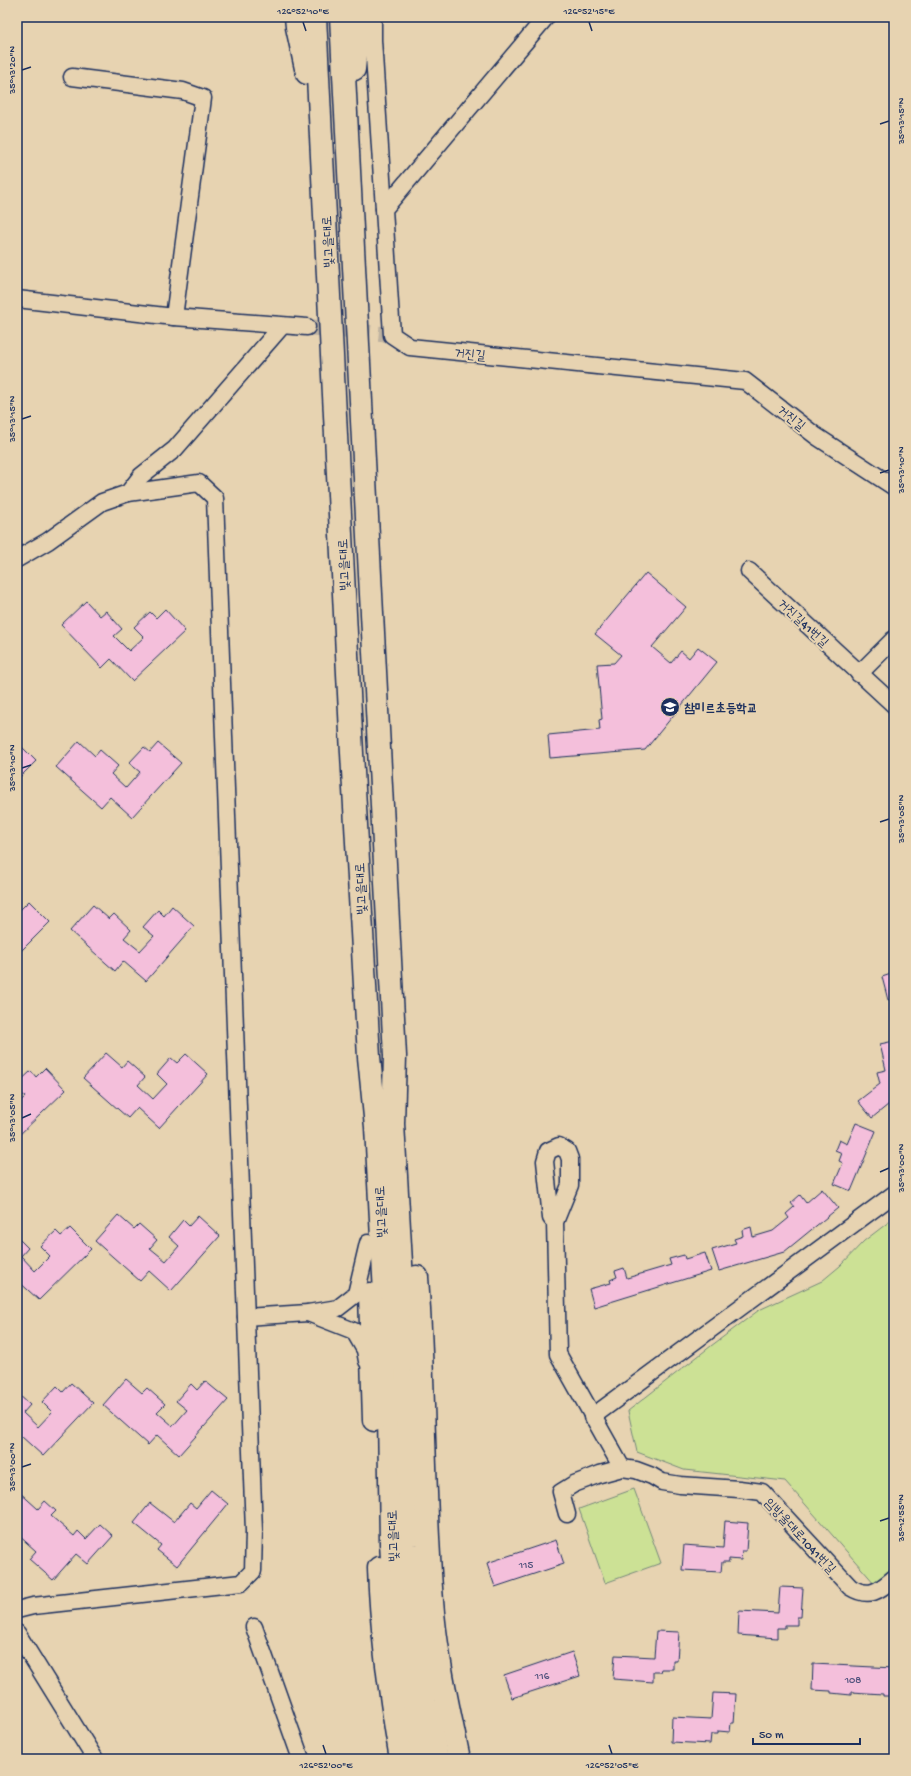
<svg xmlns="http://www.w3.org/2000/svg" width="911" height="1776" font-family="'Gochi Hand','Poor Story',sans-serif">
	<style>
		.green { fill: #cce195; stroke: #74887a }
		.building { fill: #f4bfdb; stroke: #1b2f5e }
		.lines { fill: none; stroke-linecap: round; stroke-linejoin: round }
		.minor-tunnel { stroke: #beb2a0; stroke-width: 16; stroke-dasharray: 16 8; stroke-linecap: butt }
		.minor-casing { stroke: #1b2f5e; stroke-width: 19 }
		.secondary-casing { stroke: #1b2f5e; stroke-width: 25 }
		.minor { stroke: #e7d3b1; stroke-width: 16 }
		.secondary { stroke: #e7d3b1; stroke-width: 22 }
		.ticks { fill: none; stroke: #1b2f5e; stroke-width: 1.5 }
		.labels { text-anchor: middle; stroke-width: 4; stroke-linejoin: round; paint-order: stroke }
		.number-label { font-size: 11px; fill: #51537d }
		.street-label { font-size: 13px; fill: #1b2f5e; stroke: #e7d3b1 }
		.poi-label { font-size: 13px; font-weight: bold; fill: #1b2f5e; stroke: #e7d3b1; text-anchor: start }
		.neatline { fill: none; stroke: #1b2f5e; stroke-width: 1.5 }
		.ticks-label { font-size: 10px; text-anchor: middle; fill: #1b2f5e }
	</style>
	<rect width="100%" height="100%" fill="#e7d3b1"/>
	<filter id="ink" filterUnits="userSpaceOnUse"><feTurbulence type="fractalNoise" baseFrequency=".025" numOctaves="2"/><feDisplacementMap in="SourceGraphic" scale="8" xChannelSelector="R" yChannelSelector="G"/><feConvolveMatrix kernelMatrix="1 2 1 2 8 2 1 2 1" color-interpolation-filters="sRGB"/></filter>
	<g filter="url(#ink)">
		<g class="green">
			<path d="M 894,1218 L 894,1567 L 875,1584 L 785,1481 L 684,1470 L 637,1452 L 628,1411 L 711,1346 L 759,1310 L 822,1281 L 840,1266 L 864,1241 Z"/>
			<path d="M 634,1489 L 661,1563 L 605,1583 L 579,1509 Z"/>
		</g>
		<g class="building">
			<path d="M 646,573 L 686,607 L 652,647 L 671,663 L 681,651 L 689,658 L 698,647 L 717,662 L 645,750 L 550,758 L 548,735 L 600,730 L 599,720 L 602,719 L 597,664 L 614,663 L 621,655 L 595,634 Z"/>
			<path d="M 86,601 L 100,616 L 106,611 L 122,629 L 114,636 L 129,651 L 144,637 L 134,627 L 150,612 L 156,618 L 165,609 L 185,631 L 132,681 L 111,659 L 102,668 L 61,625 Z"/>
			<path d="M 79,741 L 95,756 L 100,750 L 118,766 L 111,774 L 126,788 L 140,772 L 129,763 L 144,747 L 150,752 L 158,743 L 181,763 L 132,817 L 110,797 L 101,807 L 56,767 Z"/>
			<path d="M 17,742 L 36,761 L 17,780 Z"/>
			<path d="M 29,901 L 50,922 L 17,955 L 17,907 L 20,910 Z"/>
			<path d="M 93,905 L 109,919 L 114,914 L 131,930 L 124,938 L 140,951 L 154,936 L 143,927 L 158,910 L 164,916 L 172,906 L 194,926 L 146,981 L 123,961 L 115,971 L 70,931 Z"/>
			<path d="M 894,973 L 894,998 L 888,1000 L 882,977 Z"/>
			<path d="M 894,1041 L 894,1100 L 872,1118 L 858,1101 L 880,1084 L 877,1072 L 886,1070 L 880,1044 Z"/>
			<path d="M 106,1053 L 122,1067 L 127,1061 L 145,1077 L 138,1085 L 153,1099 L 167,1084 L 157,1074 L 171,1058 L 177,1063 L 186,1054 L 208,1074 L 159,1128 L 137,1108 L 128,1118 L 83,1078 Z"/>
			<path d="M 45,1068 L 66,1090 L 17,1137 L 17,1104 L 25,1097 L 17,1088 L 17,1084 L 31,1071 L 36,1077 Z"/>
			<path d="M 856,1123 L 876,1131 L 851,1191 L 834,1184 L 843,1163 L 839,1161 L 842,1153 L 835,1150 L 839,1140 L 847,1144 Z"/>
			<path d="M 822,1189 L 838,1208 L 784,1252 L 719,1271 L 712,1250 L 736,1243 L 734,1239 L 743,1236 L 742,1230 L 751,1227 L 753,1237 L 773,1231 L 789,1218 L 786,1214 L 794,1207 L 791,1203 L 800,1195 L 806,1203 Z"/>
			<path d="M 118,1215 L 134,1229 L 139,1224 L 157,1240 L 150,1248 L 166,1261 L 179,1246 L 169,1237 L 183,1220 L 189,1226 L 198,1216 L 220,1236 L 171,1291 L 149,1271 L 140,1281 L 95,1241 Z"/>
			<path d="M 70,1228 L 91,1249 L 39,1300 L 17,1280 L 17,1237 L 28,1248 L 21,1256 L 35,1271 L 50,1256 L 40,1246 L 56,1231 L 61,1236 Z"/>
			<path d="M 705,1253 L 711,1271 L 594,1307 L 589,1289 L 611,1283 L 610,1280 L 617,1277 L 615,1271 L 624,1268 L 627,1278 L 671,1265 L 669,1259 L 684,1255 L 685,1259 Z"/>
			<path d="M 126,1379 L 142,1393 L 147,1388 L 165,1404 L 157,1412 L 173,1426 L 187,1410 L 176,1401 L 191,1384 L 197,1390 L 205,1381 L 228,1400 L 179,1455 L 157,1435 L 148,1445 L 103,1405 Z"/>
			<path d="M 71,1383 L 93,1403 L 43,1456 L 21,1436 L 17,1440 L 17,1393 L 30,1405 L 23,1413 L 38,1427 L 52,1412 L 42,1402 L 57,1386 L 63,1392 Z"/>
			<path d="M 17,1490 L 38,1509 L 45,1501 L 56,1511 L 51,1516 L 74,1536 L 78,1531 L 86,1539 L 100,1524 L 113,1536 L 88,1564 L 76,1554 L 53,1580 L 29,1559 L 36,1551 L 17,1534 Z"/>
			<path d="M 211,1490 L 228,1504 L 177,1566 L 157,1550 L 161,1545 L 134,1523 L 150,1503 L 174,1522 L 190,1503 L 196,1508 Z"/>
			<path d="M 725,1521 L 748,1523 L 746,1551 L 742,1551 L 741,1560 L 729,1559 L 729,1562 L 722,1562 L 721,1572 L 682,1570 L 684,1545 L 723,1548 Z"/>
			<path d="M 556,1540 L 564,1564 L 495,1587 L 487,1563 Z"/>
			<path d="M 780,1587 L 803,1588 L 801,1617 L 797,1617 L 797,1625 L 785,1625 L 785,1628 L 777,1628 L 777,1638 L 738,1635 L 739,1611 L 778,1613 Z"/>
			<path d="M 656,1631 L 679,1632 L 677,1661 L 673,1661 L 673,1669 L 661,1669 L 660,1672 L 653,1672 L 653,1682 L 613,1679 L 615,1655 L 654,1657 Z"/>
			<path d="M 572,1652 L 580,1676 L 512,1698 L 504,1675 Z"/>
			<path d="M 813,1664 L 894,1668 L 894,1696 L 883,1696 L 883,1694 L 851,1692 L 851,1695 L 831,1693 L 831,1691 L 812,1690 Z"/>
			<path d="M 713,1693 L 736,1694 L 734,1723 L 731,1723 L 730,1732 L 718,1731 L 718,1734 L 711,1734 L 710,1744 L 671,1742 L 672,1717 L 711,1719 Z"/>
		</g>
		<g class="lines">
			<path class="minor-tunnel" d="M 307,327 L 392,335"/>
			<g class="minor-casing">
				<g id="minor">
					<path d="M 373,17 L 373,40 L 384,209"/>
					<path d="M 546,17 L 384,209 L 392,335 L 410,347 L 745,381 L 816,436 L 894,487"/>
					<path d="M 17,299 L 174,317 L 203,98 L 183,91 L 72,77"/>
					<path d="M 174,317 L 307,327"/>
					<path d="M 17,559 L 48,541 L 102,502 L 128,493 L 141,476 L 175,449 L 282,326"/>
					<path d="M 749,571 L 894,705"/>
					<path d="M 859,674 L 894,639"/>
					<path d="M 555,1222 L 551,1218 L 545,1161 L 548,1151 L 559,1146 L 567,1151 L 570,1159 L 570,1185 L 555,1222 L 558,1354 L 622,1468"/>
					<path d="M 308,1313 L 354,1331 L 365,1350 L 367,1361"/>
					<path d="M 246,1317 L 308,1313 L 338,1308 L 356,1294 L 368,1243"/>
					<path d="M 592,1417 L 894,1194"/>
					<path d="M 567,1514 L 561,1492 L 574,1484 L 600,1474 L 622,1468 L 636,1470 L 652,1476 L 662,1482 L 680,1485 L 739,1489 L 762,1492 L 850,1587 C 869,1599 879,1591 894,1578"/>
					<path d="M 17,1610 L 33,1606 L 241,1583 L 253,1571 L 254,1531 L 215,498 L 199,483 L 128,493"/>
					<path d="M 254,1627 L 301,1759"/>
					<path d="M 17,1633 L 95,1759"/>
				</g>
			</g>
			<g class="secondary-casing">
				<g id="secondary">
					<path d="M 296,17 L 297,27 L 307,73"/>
					<path d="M 315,17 L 352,753 L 369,1057 L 376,1127 L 388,1349 L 391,1543 L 396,1620 L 419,1759"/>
					<path d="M 341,17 L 395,1056 L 393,1124 L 406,1350 L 411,1545 L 415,1616 L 426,1702 L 437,1759"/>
					<path d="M 354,69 L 359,17"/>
					<path d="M 417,1277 C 425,1389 423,1501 433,1613 C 438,1662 449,1711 459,1759"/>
					<path d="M 370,1294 L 374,1420"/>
					<path d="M 379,1568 C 381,1633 390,1695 401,1759"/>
				</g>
			</g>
			<use href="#minor" class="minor"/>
			<use href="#secondary" class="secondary"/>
		</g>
	</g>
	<path class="ticks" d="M 303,22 L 306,31M 589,22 L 592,31M 22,70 L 31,67M 880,124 L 889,121M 22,419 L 31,416M 880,473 L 889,470M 22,768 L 31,765M 880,822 L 889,819M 22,1118 L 31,1114M 880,1172 L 889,1168M 22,1467 L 31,1464M 880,1521 L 889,1518M 323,1745 L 326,1754M 609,1745 L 612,1754"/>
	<defs>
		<g id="school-disc" transform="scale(1)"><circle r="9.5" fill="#1b2f5e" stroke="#e7d3b1"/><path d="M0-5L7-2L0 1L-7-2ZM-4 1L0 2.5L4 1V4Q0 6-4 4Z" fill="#fff"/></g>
	</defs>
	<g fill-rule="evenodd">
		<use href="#school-disc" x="670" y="707"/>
	</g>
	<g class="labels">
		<g class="number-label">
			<text x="526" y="1568">115</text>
			<text x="542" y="1679">116</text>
			<text x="853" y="1683">108</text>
		</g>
		<g class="street-label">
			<text transform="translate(327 242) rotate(-93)" y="5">빛고을대로</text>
			<text transform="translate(470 353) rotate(6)" y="5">거진길</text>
			<text transform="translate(792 417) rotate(39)" y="5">거진길</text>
			<text transform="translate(343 565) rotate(-93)" y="5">빛고을대로</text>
			<text transform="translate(804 622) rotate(43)" y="5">거진길41번길</text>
			<text transform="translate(360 889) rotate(-93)" y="5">빛고을대로</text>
			<text transform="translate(380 1212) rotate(-93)" y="5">빛고을대로</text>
			<text transform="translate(801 1535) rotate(47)" y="5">임방울대로1041번길</text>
			<text transform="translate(392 1536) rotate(-92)" y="5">빛고을대로</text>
		</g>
		<g class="poi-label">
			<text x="684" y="712">참미르초등학교</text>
		</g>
	</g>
	<rect width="911" height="1776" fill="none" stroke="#e7d3b1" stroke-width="44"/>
	<path d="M753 1738v6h107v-6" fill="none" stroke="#1b2f5e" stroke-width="2"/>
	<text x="759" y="1738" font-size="12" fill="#1b2f5e" stroke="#e7d3b1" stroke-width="3" paint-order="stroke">50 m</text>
	<rect x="22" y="22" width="867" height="1732" class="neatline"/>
	<g class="ticks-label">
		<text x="303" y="14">126°52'10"E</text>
		<text x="589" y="14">126°52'15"E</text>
		<text transform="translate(11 70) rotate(-90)" y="4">35°13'20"N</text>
		<text transform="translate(900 121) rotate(-90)" y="4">35°13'15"N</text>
		<text transform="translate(11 419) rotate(-90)" y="4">35°13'15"N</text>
		<text transform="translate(900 470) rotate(-90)" y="4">35°13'10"N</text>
		<text transform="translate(11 768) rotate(-90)" y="4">35°13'10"N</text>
		<text transform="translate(900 819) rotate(-90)" y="4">35°13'05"N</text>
		<text transform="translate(11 1118) rotate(-90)" y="4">35°13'05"N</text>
		<text transform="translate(900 1168) rotate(-90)" y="4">35°13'00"N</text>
		<text transform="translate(11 1467) rotate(-90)" y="4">35°13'00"N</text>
		<text transform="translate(900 1518) rotate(-90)" y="4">35°12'55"N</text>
		<text x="326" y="1768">126°52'00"E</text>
		<text x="612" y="1768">126°52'05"E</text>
	</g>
</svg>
